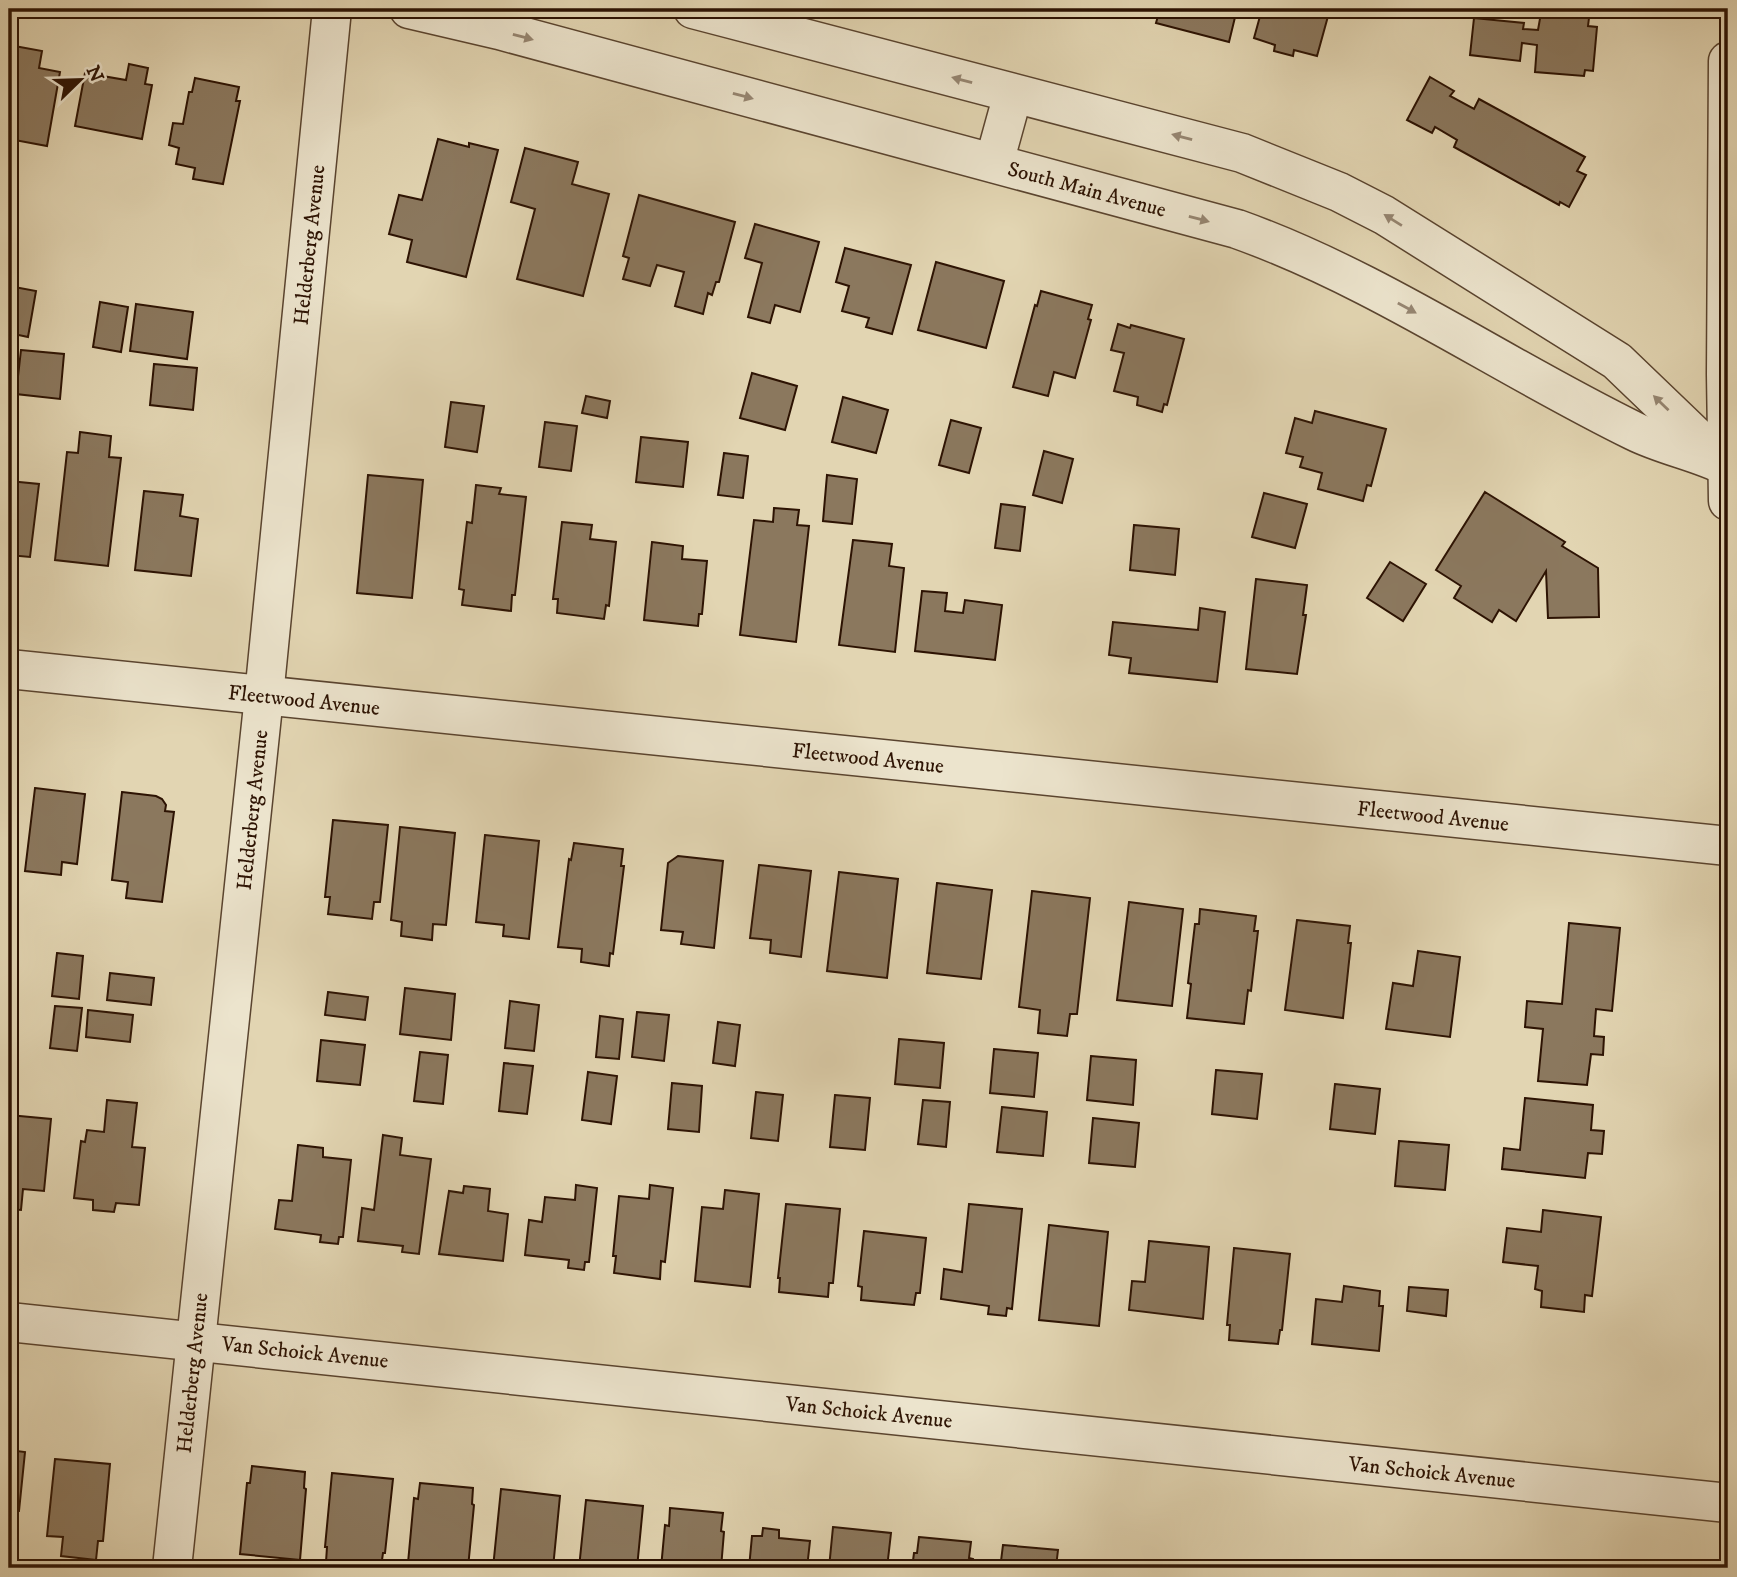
<svg xmlns="http://www.w3.org/2000/svg" width="1737" height="1577" font-family="'IM FELL DW Pica',serif">
	<style>
		.building { fill: #8b785e; stroke: #2d1303; stroke-width: 2 }
		.lines { fill: none; stroke-linecap: round; stroke-linejoin: round }
		.minor-casing { stroke: #5a442f; stroke-width: 41 }
		.tertiary-casing { stroke: #5a442f; stroke-width: 41 }
		.minor { stroke: #ece4cd; stroke-width: 38 }
		.tertiary { stroke: #ece4cd; stroke-width: 38 }
		.oneway { fill: #968672 }
		.labels { text-anchor: middle; stroke-width: 7; stroke-linejoin: round; paint-order: stroke }
		.street-label { font-size: 21px; fill: #2d1303; stroke: #ece4cd }
	</style>
	<rect width="100%" height="100%" fill="#e2d5b2"/>
	<filter id="stains"><feTurbulence type="fractalNoise" baseFrequency=".00286" numOctaves="4"/><feColorMatrix values="0 0 0 0 .2 0 0 0 0 .09 0 0 0 0 .02 0 0 0 .5 -.17"/></filter>
	<radialGradient id="worn" r=".72"><stop offset=".6" stop-color="#630" stop-opacity="0"/><stop offset="1" stop-color="#630" stop-opacity=".3"/></radialGradient>
	<g class="building">
		<path d="M 1160,9 L 1237,9 L 1229,42 L 1156,23 Z"/>
		<path d="M 1262,9 L 1330,9 L 1317,56 L 1294,50 L 1293,56 L 1274,51 L 1275,45 L 1254,38 Z"/>
		<path d="M 1541,13 L 1589,18 L 1588,26 L 1597,27 L 1593,71 L 1585,70 L 1584,76 L 1535,72 L 1537,45 L 1522,43 L 1520,61 L 1470,55 L 1474,18 L 1524,23 L 1523,29 L 1538,30 Z"/>
		<path d="M 9,45 L 42,51 L 39,68 L 60,72 L 47,146 L 9,139 Z"/>
		<path d="M 129,64 L 148,68 L 145,84 L 152,85 L 142,139 L 75,126 L 85,73 L 126,80 Z"/>
		<path d="M 1430,77 L 1454,91 L 1450,96 L 1474,109 L 1479,99 L 1585,157 L 1577,171 L 1586,175 L 1569,207 L 1560,202 L 1559,205 L 1454,147 L 1457,140 L 1435,127 L 1432,133 L 1407,120 Z"/>
		<path d="M 195,78 L 239,87 L 236,101 L 240,101 L 223,184 L 193,179 L 195,168 L 176,164 L 179,148 L 169,145 L 173,123 L 183,124 L 189,92 L 192,92 Z"/>
		<path d="M 438,139 L 469,147 L 469,143 L 498,150 L 466,277 L 407,262 L 412,240 L 389,234 L 399,195 L 422,200 Z"/>
		<path d="M 525,148 L 578,162 L 572,184 L 609,194 L 583,296 L 517,279 L 535,209 L 511,202 Z"/>
		<path d="M 639,195 L 735,222 L 719,282 L 716,282 L 712,295 L 708,293 L 703,314 L 675,306 L 684,272 L 657,265 L 650,286 L 623,279 L 629,258 L 623,256 Z"/>
		<path d="M 755,224 L 819,242 L 800,312 L 775,305 L 770,323 L 748,317 L 762,263 L 745,258 Z"/>
		<path d="M 845,248 L 911,265 L 892,334 L 866,327 L 869,318 L 842,311 L 849,286 L 836,282 Z"/>
		<path d="M 936,262 L 1004,281 L 986,348 L 918,330 Z"/>
		<path d="M 9,286 L 36,291 L 28,337 L 9,333 Z"/>
		<path d="M 1041,291 L 1092,305 L 1088,319 L 1091,320 L 1075,378 L 1054,372 L 1048,396 L 1013,387 L 1035,305 L 1037,306 Z"/>
		<path d="M 100,302 L 128,307 L 121,352 L 93,347 Z"/>
		<path d="M 136,304 L 193,312 L 187,359 L 130,351 Z"/>
		<path d="M 1118,324 L 1130,328 L 1131,325 L 1184,339 L 1167,405 L 1164,404 L 1162,412 L 1137,405 L 1138,397 L 1114,391 L 1124,353 L 1111,350 Z"/>
		<path d="M 21,350 L 64,354 L 60,399 L 16,394 Z"/>
		<path d="M 154,364 L 197,368 L 193,410 L 150,405 Z"/>
		<path d="M 752,373 L 797,386 L 785,430 L 740,418 Z"/>
		<path d="M 586,396 L 610,401 L 607,418 L 582,413 Z"/>
		<path d="M 843,397 L 888,410 L 876,453 L 832,442 Z"/>
		<path d="M 451,402 L 484,406 L 477,452 L 445,447 Z"/>
		<path d="M 1315,411 L 1386,429 L 1371,486 L 1367,485 L 1363,501 L 1318,489 L 1322,473 L 1300,467 L 1303,457 L 1286,453 L 1295,418 L 1312,423 Z"/>
		<path d="M 951,420 L 981,428 L 969,473 L 939,465 Z"/>
		<path d="M 545,422 L 577,426 L 571,471 L 539,467 Z"/>
		<path d="M 80,432 L 111,436 L 109,457 L 121,458 L 108,566 L 55,560 L 67,452 L 78,453 Z"/>
		<path d="M 641,437 L 688,442 L 683,487 L 636,482 Z"/>
		<path d="M 1044,451 L 1073,459 L 1062,503 L 1033,495 Z"/>
		<path d="M 724,453 L 748,456 L 743,498 L 718,495 Z"/>
		<path d="M 368,475 L 423,480 L 412,598 L 357,593 Z"/>
		<path d="M 827,475 L 857,479 L 852,524 L 823,521 Z"/>
		<path d="M 9,481 L 39,484 L 30,557 L 9,555 Z"/>
		<path d="M 476,485 L 501,488 L 499,494 L 526,497 L 515,595 L 512,595 L 511,611 L 462,605 L 464,590 L 459,589 L 467,522 L 472,523 Z"/>
		<path d="M 144,491 L 183,495 L 180,516 L 198,519 L 191,576 L 135,570 Z"/>
		<path d="M 1485,492 L 1565,542 L 1562,546 L 1598,568 L 1599,617 L 1548,618 L 1546,571 L 1516,621 L 1499,610 L 1492,622 L 1454,598 L 1461,586 L 1436,570 Z"/>
		<path d="M 1264,493 L 1307,504 L 1295,548 L 1252,537 Z"/>
		<path d="M 1001,504 L 1025,507 L 1020,551 L 995,548 Z"/>
		<path d="M 774,508 L 799,510 L 797,525 L 809,526 L 796,642 L 740,635 L 754,520 L 773,522 Z"/>
		<path d="M 562,522 L 592,525 L 590,539 L 616,542 L 609,606 L 606,605 L 604,619 L 557,613 L 558,599 L 553,599 Z"/>
		<path d="M 1134,525 L 1179,529 L 1175,575 L 1130,570 Z"/>
		<path d="M 853,540 L 892,544 L 889,566 L 904,568 L 895,652 L 839,645 Z"/>
		<path d="M 652,542 L 683,546 L 682,559 L 707,561 L 702,614 L 699,614 L 698,626 L 644,620 Z"/>
		<path d="M 1390,562 L 1426,584 L 1403,621 L 1367,598 Z"/>
		<path d="M 1256,579 L 1307,585 L 1303,615 L 1306,615 L 1297,674 L 1246,669 Z"/>
		<path d="M 922,591 L 947,593 L 945,611 L 963,613 L 965,600 L 1002,605 L 995,660 L 915,651 Z"/>
		<path d="M 1200,608 L 1225,612 L 1217,682 L 1129,673 L 1131,658 L 1109,655 L 1113,622 L 1198,630 Z"/>
		<path d="M 35,788 L 85,794 L 77,864 L 62,862 L 61,875 L 25,871 Z"/>
		<path d="M 122,792 L 156,796 L 162,799 L 166,805 L 165,811 L 174,812 L 162,902 L 126,898 L 128,882 L 112,880 Z"/>
		<path d="M 333,820 L 388,825 L 380,902 L 374,902 L 372,919 L 328,914 L 330,897 L 325,897 Z"/>
		<path d="M 400,827 L 455,833 L 446,925 L 433,924 L 432,940 L 401,936 L 402,922 L 391,920 Z"/>
		<path d="M 485,835 L 539,841 L 529,939 L 503,936 L 504,925 L 476,922 Z"/>
		<path d="M 574,843 L 623,849 L 621,866 L 624,866 L 613,954 L 610,953 L 609,966 L 581,962 L 582,949 L 558,947 L 569,859 L 571,860 Z"/>
		<path d="M 678,856 L 723,861 L 714,948 L 681,944 L 683,932 L 661,930 L 668,863 Z"/>
		<path d="M 759,865 L 811,871 L 801,957 L 770,953 L 771,940 L 750,938 Z"/>
		<path d="M 839,872 L 898,879 L 887,978 L 827,971 Z"/>
		<path d="M 937,883 L 992,890 L 981,979 L 927,973 Z"/>
		<path d="M 1032,891 L 1090,898 L 1077,1014 L 1070,1014 L 1067,1036 L 1038,1033 L 1040,1010 L 1019,1007 Z"/>
		<path d="M 1129,902 L 1183,909 L 1172,1006 L 1117,1000 Z"/>
		<path d="M 1200,909 L 1256,916 L 1254,931 L 1258,931 L 1251,991 L 1248,990 L 1244,1024 L 1187,1018 L 1191,984 L 1188,983 L 1195,924 L 1199,924 Z"/>
		<path d="M 1297,920 L 1350,926 L 1348,943 L 1351,943 L 1343,1018 L 1285,1010 Z"/>
		<path d="M 1569,923 L 1620,928 L 1612,1011 L 1596,1009 L 1594,1036 L 1604,1037 L 1603,1055 L 1591,1054 L 1587,1085 L 1538,1081 L 1543,1029 L 1525,1027 L 1527,1001 L 1562,1004 Z"/>
		<path d="M 1418,951 L 1460,957 L 1450,1037 L 1386,1029 L 1393,983 L 1413,986 Z"/>
		<path d="M 57,953 L 83,956 L 79,999 L 52,996 Z"/>
		<path d="M 110,973 L 154,978 L 151,1005 L 107,1000 Z"/>
		<path d="M 405,988 L 455,994 L 451,1040 L 400,1034 Z"/>
		<path d="M 328,992 L 368,997 L 365,1020 L 325,1015 Z"/>
		<path d="M 510,1001 L 539,1005 L 534,1051 L 505,1048 Z"/>
		<path d="M 55,1006 L 82,1008 L 77,1051 L 50,1048 Z"/>
		<path d="M 88,1010 L 133,1015 L 130,1042 L 86,1037 Z"/>
		<path d="M 637,1012 L 669,1015 L 664,1061 L 632,1057 Z"/>
		<path d="M 600,1016 L 623,1019 L 619,1059 L 596,1057 Z"/>
		<path d="M 718,1022 L 740,1025 L 735,1066 L 713,1063 Z"/>
		<path d="M 899,1039 L 944,1043 L 940,1088 L 895,1084 Z"/>
		<path d="M 321,1040 L 365,1045 L 360,1085 L 317,1081 Z"/>
		<path d="M 994,1049 L 1038,1053 L 1034,1097 L 990,1093 Z"/>
		<path d="M 420,1052 L 448,1055 L 443,1104 L 414,1101 Z"/>
		<path d="M 1091,1056 L 1136,1060 L 1133,1105 L 1087,1100 Z"/>
		<path d="M 504,1063 L 533,1066 L 527,1114 L 499,1111 Z"/>
		<path d="M 1216,1070 L 1262,1074 L 1257,1119 L 1212,1114 Z"/>
		<path d="M 588,1072 L 617,1076 L 611,1124 L 582,1120 Z"/>
		<path d="M 672,1083 L 702,1086 L 699,1132 L 668,1129 Z"/>
		<path d="M 1335,1084 L 1380,1089 L 1375,1134 L 1330,1129 Z"/>
		<path d="M 756,1092 L 783,1095 L 778,1141 L 751,1138 Z"/>
		<path d="M 835,1095 L 870,1098 L 865,1150 L 830,1147 Z"/>
		<path d="M 1525,1098 L 1593,1105 L 1591,1130 L 1604,1131 L 1602,1154 L 1588,1153 L 1585,1178 L 1502,1169 L 1504,1148 L 1520,1150 Z"/>
		<path d="M 107,1100 L 137,1103 L 132,1147 L 145,1148 L 139,1205 L 116,1203 L 114,1212 L 93,1210 L 93,1200 L 74,1198 L 81,1141 L 85,1142 L 87,1130 L 104,1132 Z"/>
		<path d="M 923,1100 L 950,1102 L 946,1147 L 918,1144 Z"/>
		<path d="M 1002,1107 L 1047,1112 L 1043,1156 L 997,1152 Z"/>
		<path d="M 9,1115 L 51,1119 L 44,1191 L 23,1189 L 21,1210 L 9,1209 Z"/>
		<path d="M 1093,1118 L 1139,1123 L 1135,1167 L 1089,1163 Z"/>
		<path d="M 383,1135 L 402,1138 L 400,1155 L 431,1159 L 419,1254 L 402,1252 L 403,1246 L 358,1241 L 362,1208 L 374,1210 Z"/>
		<path d="M 1399,1141 L 1449,1145 L 1445,1190 L 1395,1186 Z"/>
		<path d="M 298,1145 L 323,1148 L 323,1157 L 351,1160 L 343,1237 L 339,1237 L 338,1244 L 320,1242 L 321,1235 L 275,1229 L 279,1200 L 292,1201 Z"/>
		<path d="M 576,1185 L 597,1188 L 589,1262 L 585,1262 L 584,1270 L 568,1268 L 569,1260 L 525,1255 L 529,1220 L 542,1222 L 545,1197 L 575,1200 Z"/>
		<path d="M 650,1185 L 673,1188 L 665,1262 L 661,1261 L 660,1279 L 614,1273 L 616,1256 L 613,1256 L 619,1196 L 649,1199 Z"/>
		<path d="M 464,1186 L 490,1189 L 488,1211 L 508,1214 L 503,1261 L 439,1254 L 449,1191 L 463,1193 Z"/>
		<path d="M 725,1190 L 759,1194 L 750,1287 L 695,1281 L 702,1207 L 723,1209 Z"/>
		<path d="M 786,1204 L 840,1209 L 833,1283 L 829,1283 L 828,1297 L 779,1292 L 780,1278 L 778,1278 Z"/>
		<path d="M 969,1204 L 1022,1209 L 1012,1309 L 1007,1308 L 1006,1316 L 988,1314 L 989,1306 L 941,1299 L 944,1269 L 962,1272 Z"/>
		<path d="M 1543,1210 L 1601,1217 L 1592,1296 L 1585,1295 L 1584,1312 L 1541,1307 L 1542,1291 L 1535,1289 L 1538,1266 L 1503,1262 L 1507,1228 L 1541,1232 Z"/>
		<path d="M 1049,1225 L 1108,1232 L 1099,1326 L 1039,1320 Z"/>
		<path d="M 864,1231 L 926,1238 L 920,1293 L 916,1293 L 914,1305 L 861,1300 L 862,1287 L 858,1286 Z"/>
		<path d="M 1149,1241 L 1209,1247 L 1203,1319 L 1129,1310 L 1132,1281 L 1145,1282 Z"/>
		<path d="M 1234,1248 L 1290,1254 L 1282,1330 L 1280,1330 L 1278,1344 L 1229,1340 L 1230,1325 L 1227,1325 Z"/>
		<path d="M 1344,1286 L 1380,1291 L 1379,1306 L 1383,1306 L 1379,1351 L 1312,1344 L 1316,1299 L 1342,1302 Z"/>
		<path d="M 1409,1287 L 1448,1290 L 1446,1316 L 1407,1311 Z"/>
		<path d="M 9,1450 L 25,1452 L 19,1511 L 9,1510 Z"/>
		<path d="M 55,1459 L 110,1464 L 103,1541 L 98,1541 L 96,1560 L 61,1556 L 63,1537 L 47,1536 Z"/>
		<path d="M 252,1466 L 305,1472 L 304,1488 L 306,1489 L 300,1560 L 240,1554 L 247,1483 L 250,1483 Z"/>
		<path d="M 332,1473 L 393,1479 L 385,1553 L 383,1553 L 381,1567 L 326,1562 L 327,1547 L 325,1547 Z"/>
		<path d="M 420,1483 L 473,1488 L 472,1504 L 474,1505 L 468,1568 L 410,1568 L 411,1564 L 408,1563 L 414,1498 L 418,1499 Z"/>
		<path d="M 501,1489 L 560,1496 L 553,1568 L 493,1568 Z"/>
		<path d="M 586,1500 L 643,1506 L 637,1568 L 579,1568 Z"/>
		<path d="M 670,1508 L 723,1513 L 721,1531 L 724,1532 L 721,1568 L 661,1568 L 665,1525 L 669,1526 Z"/>
		<path d="M 833,1527 L 891,1533 L 887,1568 L 829,1568 Z"/>
		<path d="M 763,1528 L 779,1530 L 779,1538 L 810,1541 L 807,1568 L 749,1568 L 752,1536 L 762,1536 Z"/>
		<path d="M 919,1537 L 971,1542 L 969,1558 L 973,1559 L 972,1568 L 912,1568 L 914,1553 L 917,1553 Z"/>
		<path d="M 1003,1545 L 1058,1550 L 1056,1567 L 1060,1568 L 997,1568 L 998,1561 L 1001,1561 Z"/>
	</g>
	<g class="lines">
		<g class="minor-casing">
			<g id="minor">
				<path d="M 994,163 L 1013,94"/>
				<path d="M 9,669 L 1728,846"/>
				<path d="M 9,1322 L 1728,1503"/>
				<path d="M 172,1568 L 264,696 L 332,9"/>
			</g>
		</g>
		<g class="tertiary-casing">
			<g id="tertiary">
				<path d="M 409,9 L 499,30 L 1237,229 C 1377,279 1501,366 1634,431 C 1664,446 1699,452 1728,467"/>
				<path d="M 693,9 L 1242,153 L 1339,192 L 1384,215 L 1617,361 L 1716,456"/>
				<path d="M 1728,61 L 1726,374 L 1728,501"/>
			</g>
		</g>
		<use href="#minor" class="minor"/>
		<use href="#tertiary" class="tertiary"/>
	</g>
	<defs><path id="oneway-solid" d="M-6-.8H1V-3.2L6.5 0L1 3.2V.8H-6Z" transform="scale(1.75)"/></defs>
	<g class="oneway">
		<use href="#oneway-solid" transform="translate(523 37) rotate(15)"/>
		<use href="#oneway-solid" transform="translate(962 80) rotate(-165)"/>
		<use href="#oneway-solid" transform="translate(743 96) rotate(15)"/>
		<use href="#oneway-solid" transform="translate(1182 137) rotate(-165)"/>
		<use href="#oneway-solid" transform="translate(1199 219) rotate(15)"/>
		<use href="#oneway-solid" transform="translate(1393 220) rotate(-148)"/>
		<use href="#oneway-solid" transform="translate(1407 308) rotate(29)"/>
		<use href="#oneway-solid" transform="translate(1661 403) rotate(-136)"/>
	</g>
	<g class="labels">
		<g class="street-label">
			<text transform="translate(1087 189) rotate(15)" y="7">South Main Avenue</text>
			<text transform="translate(309 245) rotate(-84)" y="7">Helderberg Avenue</text>
			<text transform="translate(304 700) rotate(6)" y="7">Fleetwood Avenue</text>
			<text transform="translate(868 758) rotate(6)" y="7">Fleetwood Avenue</text>
			<text transform="translate(252 810) rotate(-84)" y="7">Helderberg Avenue</text>
			<text transform="translate(1433 816) rotate(6)" y="7">Fleetwood Avenue</text>
			<text transform="translate(305 1352) rotate(6)" y="7">Van Schoick Avenue</text>
			<text transform="translate(192 1373) rotate(-84)" y="7">Helderberg Avenue</text>
			<text transform="translate(869 1412) rotate(6)" y="7">Van Schoick Avenue</text>
			<text transform="translate(1432 1472) rotate(6)" y="7">Van Schoick Avenue</text>
		</g>
	</g>
	<rect width="1737" height="1577" fill="none" stroke="#e2d5b2" stroke-width="35"/>
	<rect x="10" y="10" width="1716" height="1556" fill="none" stroke="#2d1303" stroke-width="3.5"/>
	<rect x="18" y="18" width="1702" height="1542" fill="none" stroke="#2d1303" stroke-width="2"/>
	<g transform="translate(80 80) rotate(67)" stroke="#ece4cd" stroke-width="5" paint-order="stroke">
	<path d="M0-5L12 26L0 18L-12 26Z" fill="#2d1303"/>
	<text y="-10" font-size="19" font-weight="bold" text-anchor="middle" fill="#2d1303">N</text>
	</g>
	<rect width="100%" height="100%" filter="url(#stains)"/>
	<rect width="100%" height="100%" fill="url(#worn)"/>
</svg>
